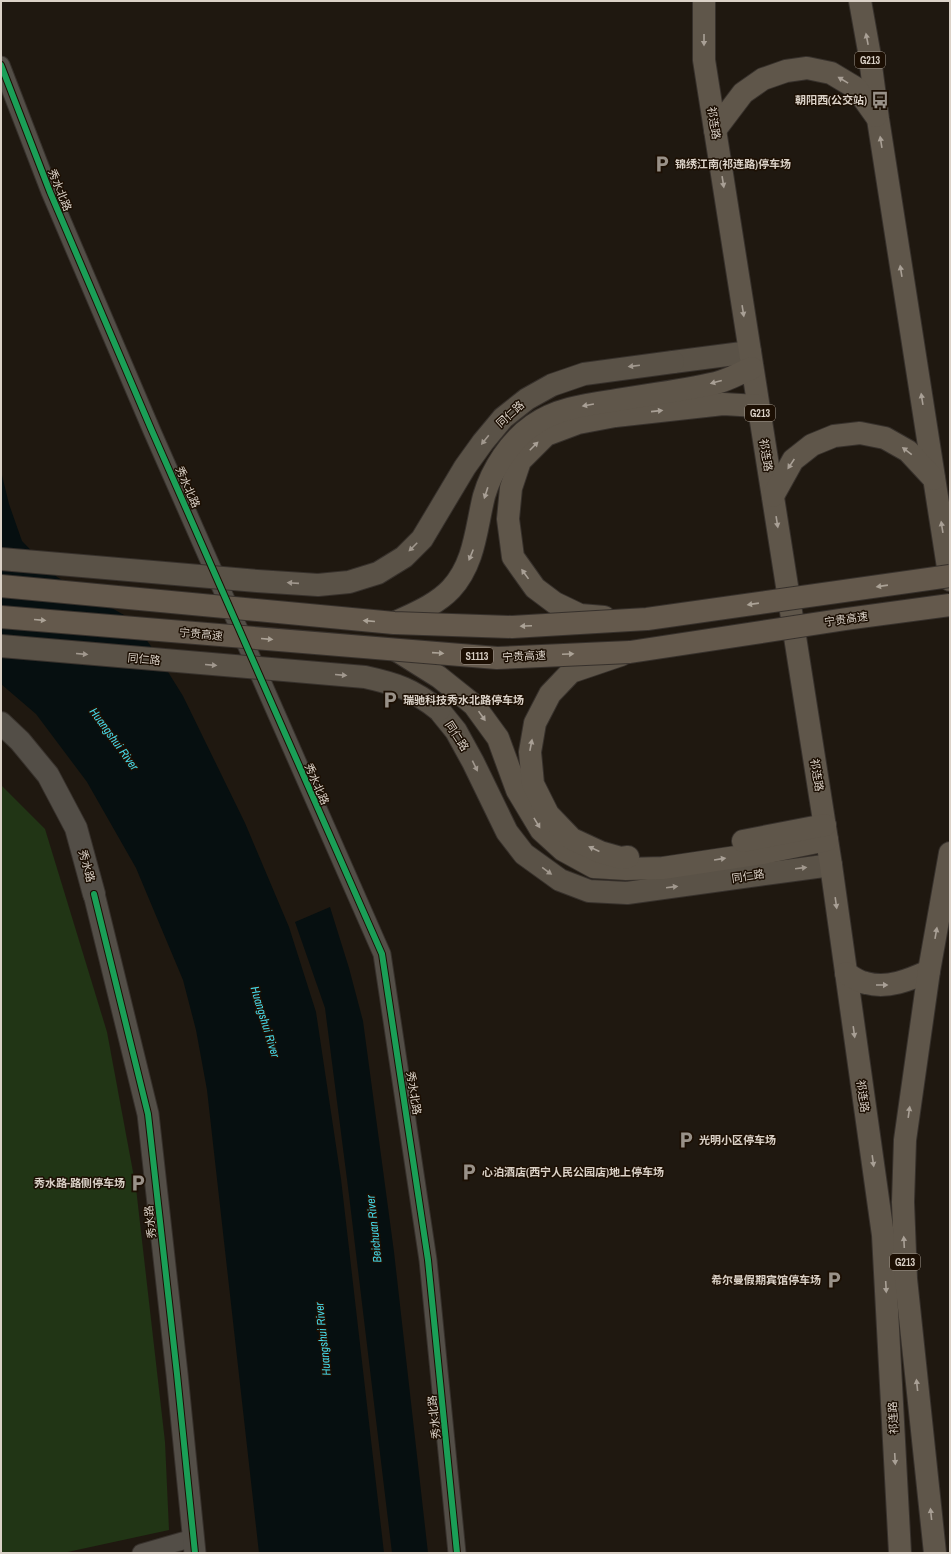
<svg xmlns="http://www.w3.org/2000/svg" width="951" height="1554" font-family="'Archivo Narrow','Noto Sans SC',sans-serif">
	<style>
		.green { fill: #213515 }
		.water { fill: #060f10 }
		.lines { fill: none; stroke-linecap: round; stroke-linejoin: round }
		.minor-casing { stroke: #37312c; stroke-width: 19 }
		.tertiary-casing { stroke: #37312c; stroke-width: 23 }
		.secondary-casing { stroke: #37312c; stroke-width: 24 }
		.primary-casing { stroke: #37312c; stroke-width: 24 }
		.trunk-casing { stroke: #37312c; stroke-width: 24 }
		.minor { stroke: #534e47; stroke-width: 17 }
		.tertiary { stroke: #534e47; stroke-width: 21 }
		.secondary { stroke: #534e47; stroke-width: 22 }
		.primary { stroke: #5a5247; stroke-width: 22 }
		.trunk { stroke: #5f564a; stroke-width: 22 }
		.primary-bridge-casing { stroke: #37312c; stroke-width: 24; stroke-linecap: butt }
		.motorway-bridge-casing { stroke: #37312c; stroke-width: 24; stroke-linecap: butt }
		.primary-bridge { stroke: #5a5247; stroke-width: 22 }
		.motorway-bridge { stroke: #64594c; stroke-width: 22 }
		.cycleway-casing { stroke: #1c0f03; stroke-width: 8 }
		.cycleway { stroke: #1a9f57; stroke-width: 6 }
		.oneway { fill: #a9a096 }
		.oneway2 { fill: #a1988e }
		.oneway3 { fill: #aba296 }
		.labels { text-anchor: middle; stroke-width: 3; stroke-linejoin: round; paint-order: stroke }
		.shield { fill: #1c0f03; stroke: #a2988d; stroke-width: 1 }
		.shield-label { font-size: 10px; font-weight: bold; fill: #dbd2c8 }
		.poi-label { font-size: 11px; font-weight: bold; fill: #dbd2c8; stroke: #1c0f03; text-anchor: start }
		.street-label { font-size: 11px; fill: #dbd2c8; stroke: #1c0f03 }
		.water-label { font-size: 12px; font-style: italic; fill: #45d6e5; stroke: #1c0f03 }
	</style>
	<rect width="100%" height="100%" fill="#1f1810"/>
	<path class="green" d="M 1,785 L 45,829 L 107,1032 L 136,1188 L 165,1442 L 169,1530 L 63,1553 L 1,1553 Z"/>
	<g class="water">
		<path d="M 1,471 L 9,504 L 22,541 L 57,577 L 124,615 L 136,625 L 160,659 L 183,696 L 245,823 L 289,927 L 316,1012 L 341,1179 L 384,1553 L 259,1553 L 207,1090 L 196,1030 L 183,980 L 136,868 L 87,782 L 36,714 L 1,684 Z"/>
		<path d="M 330,907 L 349,968 L 363,1021 L 394,1252 L 428,1553 L 392,1553 L 349,1195 L 325,1008 L 295,922 Z"/>
	</g>
	<g class="lines">
		<g class="minor-casing">
			<g id="minor">
				<path d="M 1,65 L 50,192 L 152,431 L 382,954 L 428,1260 L 457,1553"/>
				<path d="M 141,1553 L 193,1538"/>
			</g>
		</g>
		<g class="tertiary-casing">
			<path id="tertiary" d="M 94,894 L 148,1114 L 177,1374 L 195,1553"/>
		</g>
		<g class="secondary-casing">
			<path id="secondary" d="M 1,723 L 20,741 L 48,775 L 76,828 L 94,894"/>
		</g>
		<g class="primary-casing">
			<g id="primary">
				<path d="M 673,362 L 750,352"/>
				<path d="M 439,710 L 456,731 L 473,762 L 507,832 L 524,854 L 560,880 L 589,891 L 627,893 L 831,865"/>
			</g>
		</g>
		<g class="trunk-casing">
			<g id="trunk">
				<path d="M 704,1 L 704,60 L 831,865 L 883,1235 L 900,1553"/>
				<path d="M 860,1 L 869,51 L 878,119 L 950,580"/>
				<path d="M 715,130 L 743,93 L 763,79 L 786,71 L 807,68 L 831,73 L 856,88 L 876,116"/>
				<path d="M 773,496 L 793,460 L 812,445 L 834,436 L 860,433 L 885,438 L 908,451 L 934,479"/>
				<path d="M 604,617 L 580,615 L 555,603 L 535,588 L 513,557 L 508,519 L 511,488 L 520,461 L 546,435 L 578,423 L 615,416 L 723,404 L 758,406"/>
				<path d="M 394,623 C 413,614 436,605 451,589 C 475,563 476,528 484,496 C 492,469 510,441 533,425 C 556,409 584,405 611,401 C 646,395 681,391 716,383 C 728,380 740,373 752,368"/>
				<path d="M 396,650 L 439,677 L 474,705 L 498,738 L 517,790 L 541,830 L 563,850 L 594,867 L 626,869 L 663,868 L 763,853 L 827,840"/>
				<path d="M 621,655 L 571,672 L 550,694 L 535,723 L 530,752 L 533,784 L 548,814 L 572,839 L 600,852 L 621,858 L 628,857"/>
				<path d="M 743,841 L 825,825"/>
				<path d="M 846,973 C 852,977 859,982 866,983 C 888,989 909,980 929,971"/>
				<path d="M 935,1553 L 906,1279 L 903,1202 L 905,1140 L 929,971 L 950,853"/>
			</g>
		</g>
		<use href="#minor" class="minor"/>
		<use href="#tertiary" class="tertiary"/>
		<use href="#secondary" class="secondary"/>
		<use href="#primary" class="primary"/>
		<use href="#trunk" class="trunk"/>
		<g class="primary-bridge-casing">
			<g id="primary-bridge">
				<path d="M 1,559 L 257,581 L 318,585 L 349,582 L 378,573 L 404,557 L 422,539 L 465,467 L 483,442 L 503,418 L 527,399 L 552,385 L 584,374 L 673,362"/>
				<path d="M 1,646 L 365,677 C 397,684 412,689 439,710"/>
			</g>
		</g>
		<g class="motorway-bridge-casing">
			<g id="motorway-bridge">
				<path d="M 1,586 L 394,623 L 512,627 L 647,619 L 950,576"/>
				<path d="M 1,617 L 497,658 L 630,652 L 846,619 L 950,605"/>
			</g>
		</g>
		<use href="#primary-bridge" class="primary-bridge"/>
		<use href="#motorway-bridge" class="motorway-bridge"/>
		<g class="cycleway-casing">
			<g id="cycleway">
				<path d="M 1,65 L 50,192 L 152,431 L 382,954 L 428,1260 L 457,1553"/>
				<path d="M 94,894 L 148,1114 L 177,1374 L 195,1553"/>
			</g>
		</g>
		<use href="#cycleway" class="cycleway"/>
	</g>
	<defs><path id="oneway-solid" d="M-6-.8H1V-3.2L6.5 0L1 3.2V.8H-6Z"/></defs>
	<g class="oneway">
		<use href="#oneway-solid" transform="translate(867 39) rotate(-101)"/>
		<use href="#oneway-solid" transform="translate(704 40) rotate(90)"/>
		<use href="#oneway-solid" transform="translate(843 80) rotate(-149)"/>
		<use href="#oneway-solid" transform="translate(881 142) rotate(-99)"/>
		<use href="#oneway-solid" transform="translate(723 182) rotate(81)"/>
		<use href="#oneway-solid" transform="translate(901 271) rotate(-99)"/>
		<use href="#oneway-solid" transform="translate(743 311) rotate(81)"/>
		<use href="#oneway-solid" transform="translate(716 382) rotate(165)"/>
		<use href="#oneway-solid" transform="translate(922 399) rotate(-99)"/>
		<use href="#oneway-solid" transform="translate(588 405) rotate(170)"/>
		<use href="#oneway-solid" transform="translate(657 411) rotate(-6)"/>
		<use href="#oneway-solid" transform="translate(534 446) rotate(-45)"/>
		<use href="#oneway-solid" transform="translate(907 451) rotate(-143)"/>
		<use href="#oneway-solid" transform="translate(791 464) rotate(124)"/>
		<use href="#oneway-solid" transform="translate(486 493) rotate(108)"/>
		<use href="#oneway-solid" transform="translate(777 522) rotate(81)"/>
		<use href="#oneway-solid" transform="translate(942 527) rotate(-99)"/>
		<use href="#oneway-solid" transform="translate(471 555) rotate(112)"/>
		<use href="#oneway-solid" transform="translate(525 574) rotate(-126)"/>
		<use href="#oneway-solid" transform="translate(482 716) rotate(55)"/>
		<use href="#oneway-solid" transform="translate(531 745) rotate(-79)"/>
		<use href="#oneway-solid" transform="translate(537 823) rotate(59)"/>
		<use href="#oneway-solid" transform="translate(594 849) rotate(-155)"/>
		<use href="#oneway-solid" transform="translate(720 859) rotate(-9)"/>
		<use href="#oneway-solid" transform="translate(836 903) rotate(82)"/>
		<use href="#oneway-solid" transform="translate(936 933) rotate(-80)"/>
		<use href="#oneway-solid" transform="translate(882 985)"/>
		<use href="#oneway-solid" transform="translate(854 1032) rotate(82)"/>
		<use href="#oneway-solid" transform="translate(909 1112) rotate(-82)"/>
		<use href="#oneway-solid" transform="translate(873 1161) rotate(82)"/>
		<use href="#oneway-solid" transform="translate(904 1242) rotate(-93)"/>
		<use href="#oneway-solid" transform="translate(886 1287) rotate(87)"/>
		<use href="#oneway-solid" transform="translate(917 1385) rotate(-96)"/>
		<use href="#oneway-solid" transform="translate(895 1459) rotate(87)"/>
		<use href="#oneway-solid" transform="translate(931 1514) rotate(-96)"/>
	</g>
	<g class="oneway2">
		<use href="#oneway-solid" transform="translate(634 366) rotate(173)"/>
		<use href="#oneway-solid" transform="translate(485 440) rotate(129)"/>
		<use href="#oneway-solid" transform="translate(413 547) rotate(135)"/>
		<use href="#oneway-solid" transform="translate(293 583) rotate(-176)"/>
		<use href="#oneway-solid" transform="translate(82 654) rotate(5)"/>
		<use href="#oneway-solid" transform="translate(211 665) rotate(5)"/>
		<use href="#oneway-solid" transform="translate(341 675) rotate(5)"/>
		<use href="#oneway-solid" transform="translate(475 766) rotate(64)"/>
		<use href="#oneway-solid" transform="translate(801 868) rotate(-7)"/>
		<use href="#oneway-solid" transform="translate(547 871) rotate(36)"/>
		<use href="#oneway-solid" transform="translate(672 887) rotate(-7)"/>
	</g>
	<g class="oneway3">
		<use href="#oneway-solid" transform="translate(882 586) rotate(172)"/>
		<use href="#oneway-solid" transform="translate(753 604) rotate(172)"/>
		<use href="#oneway-solid" transform="translate(40 620) rotate(5)"/>
		<use href="#oneway-solid" transform="translate(369 621) rotate(-175)"/>
		<use href="#oneway-solid" transform="translate(526 626) rotate(177)"/>
		<use href="#oneway-solid" transform="translate(267 639) rotate(5)"/>
		<use href="#oneway-solid" transform="translate(438 653) rotate(4)"/>
		<use href="#oneway-solid" transform="translate(568 654) rotate(-3)"/>
	</g>
	<defs>
		<g id="bus-bare" transform="scale(1.38)"><path d="M-5-6H5V4H4V6H2V4H-2V6H-4V4H-5ZM-3.5-4V0h7V-4ZM-3.5 1.2v1.5H-2V1.2ZM2 1.2v1.5H3.5V1.2Z" fill="#999188" stroke="#1c0f03" stroke-width="2.5" paint-order="stroke"/></g>
		<g id="parking-bare" transform="scale(1.38)"><path d="M-3.5-5.5H1a3.5 3.5 0 0 1 0 7H-1V5.5H-3.5ZM-1-3.4V-.6H.8a1.4 1.4 0 0 0 0-2.8Z" fill="#999188" stroke="#1c0f03" stroke-width="2.5" paint-order="stroke"/></g>
	</defs>
	<g fill-rule="evenodd">
		<use href="#bus-bare" x="880" y="100"/>
		<use href="#parking-bare" x="662" y="164"/>
		<use href="#parking-bare" x="390" y="700"/>
		<use href="#parking-bare" x="686" y="1140"/>
		<use href="#parking-bare" x="469" y="1172"/>
		<use href="#parking-bare" x="138" y="1183"/>
		<use href="#parking-bare" x="834" y="1280"/>
	</g>
	<g class="labels">
		<g class="shield">
			<rect x="855" y="52" width="30" height="16" rx="3"/>
			<rect x="745" y="405" width="30" height="16" rx="3"/>
			<rect x="461" y="648" width="32" height="16" rx="3"/>
			<rect x="890" y="1254" width="30" height="16" rx="3"/>
		</g>
		<g class="shield-label">
			<text x="870" y="64">G213</text>
			<text x="760" y="417">G213</text>
			<text x="477" y="660">S1113</text>
			<text x="905" y="1266">G213</text>
		</g>
		<g class="poi-label">
			<text x="867" y="104" text-anchor="end">朝阳西(公交站)</text>
			<text x="675" y="168">锦绣江南(祁连路)停车场</text>
			<text x="403" y="704">瑞驰科技秀水北路停车场</text>
			<text x="699" y="1144">光明小区停车场</text>
			<text x="482" y="1176">心泊酒店(西宁人民公园店)地上停车场</text>
			<text x="125" y="1187" text-anchor="end">秀水路-路侧停车场</text>
			<text x="821" y="1284" text-anchor="end">希尔曼假期宾馆停车场</text>
		</g>
		<g class="street-label">
			<text transform="translate(714 123) rotate(81)" y="4">祁连路</text>
			<text transform="translate(60 190) rotate(68)" y="4">秀水北路</text>
			<text transform="translate(510 414) rotate(-42)" y="4">同仁路</text>
			<text transform="translate(766 455) rotate(81)" y="4">祁连路</text>
			<text transform="translate(188 487) rotate(66)" y="4">秀水北路</text>
			<text transform="translate(846 619) rotate(-8)" y="4">宁贵高速</text>
			<text transform="translate(201 634) rotate(5)" y="4">宁贵高速</text>
			<text transform="translate(524 656) rotate(-3)" y="4">宁贵高速</text>
			<text transform="translate(144 659) rotate(5)" y="4">同仁路</text>
			<text transform="translate(457 736) rotate(57)" y="4">同仁路</text>
			<text transform="translate(817 775) rotate(81)" y="4">祁连路</text>
			<text transform="translate(317 784) rotate(66)" y="4">秀水北路</text>
			<text transform="translate(87 866) rotate(75)" y="4">秀水路</text>
			<text transform="translate(748 876) rotate(-9)" y="4">同仁路</text>
			<text transform="translate(414 1093) rotate(81)" y="4">秀水北路</text>
			<text transform="translate(863 1096) rotate(82)" y="4">祁连路</text>
			<text transform="translate(150 1222) rotate(-96)" y="4">秀水路</text>
			<text transform="translate(434 1417) rotate(-96)" y="4">秀水北路</text>
			<text transform="translate(893 1418) rotate(-93)" y="4">祁连路</text>
		</g>
		<g class="water-label">
			<text transform="translate(114 739) rotate(54)" y="4">Huangshui River</text>
			<text transform="translate(265 1022) rotate(73)" y="4">Huangshui River</text>
			<text transform="translate(374 1229) rotate(-96)" y="4">Beichuan River</text>
			<text transform="translate(323 1339) rotate(-96)" y="4">Huangshui River</text>
		</g>
	</g>
	<rect width="951" height="1554" fill="none" stroke="#dbd2c8" stroke-width="4"/>
</svg>
